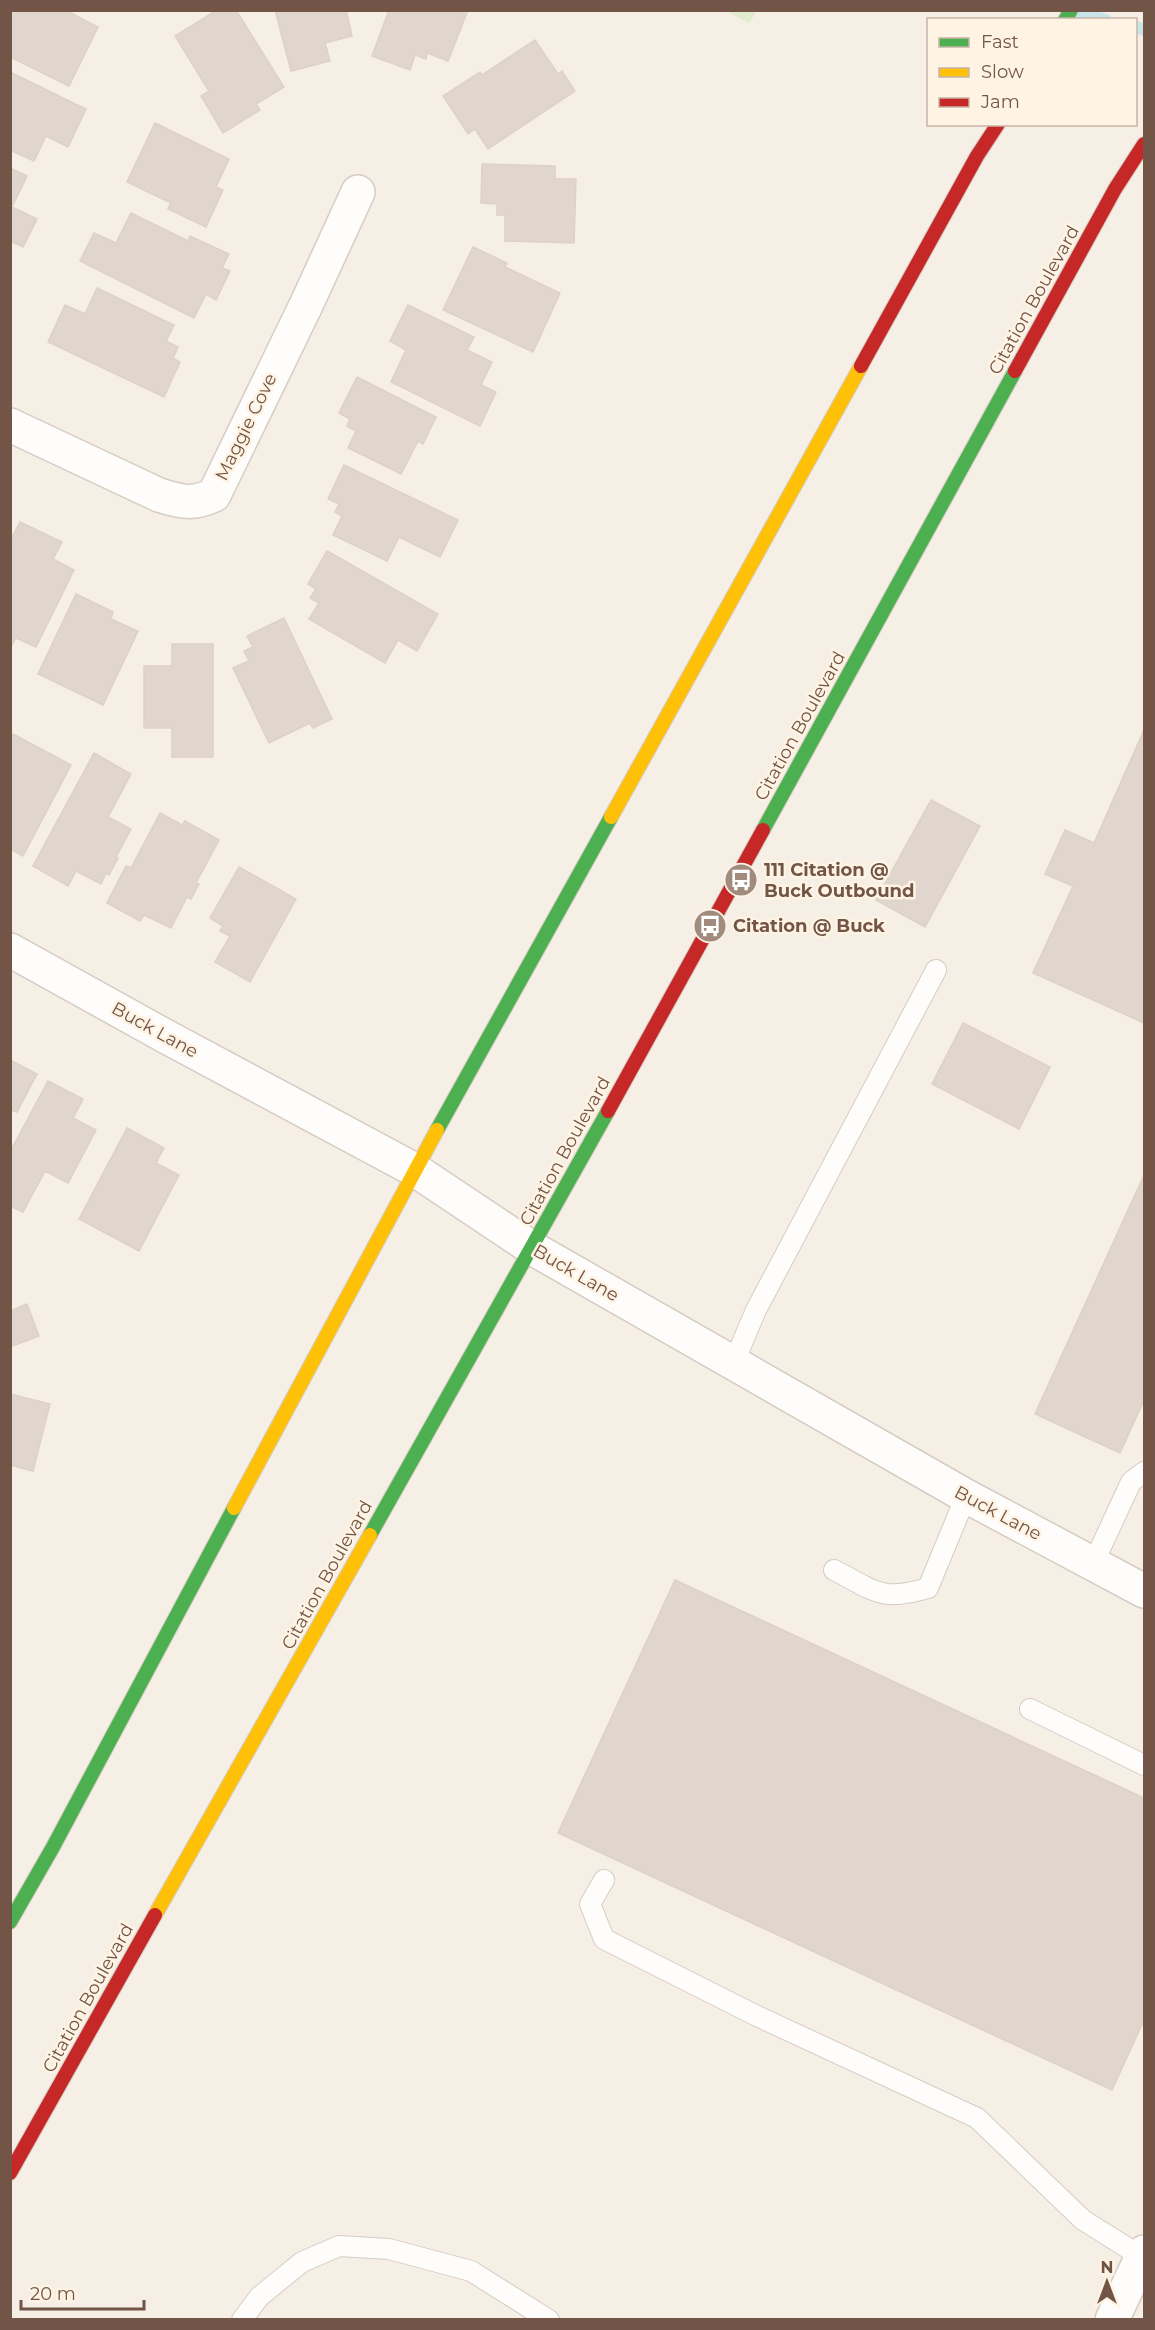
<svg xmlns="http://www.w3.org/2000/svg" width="1155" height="2330" font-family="Montserrat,sans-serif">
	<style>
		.green { fill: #e1eccf }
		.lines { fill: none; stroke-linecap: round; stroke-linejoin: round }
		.stream { stroke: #c7e4e6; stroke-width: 12 }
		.building { fill: #e1d6cd; stroke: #ded1c7; stroke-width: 1.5 }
		.lane-casing { stroke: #d6ccc3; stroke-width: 22 }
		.street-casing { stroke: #d6ccc3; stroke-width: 36 }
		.fast-casing { stroke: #d5cbc2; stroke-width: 16 }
		.slow-casing { stroke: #d5cbc2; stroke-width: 16 }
		.jam-casing { stroke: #d5cbc2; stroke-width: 16 }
		.lane { stroke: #fefdfb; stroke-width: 20 }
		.street { stroke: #fefdfb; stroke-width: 33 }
		.fast { stroke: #4caf50; stroke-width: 14 }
		.slow { stroke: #ffc107; stroke-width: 14 }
		.jam { stroke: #c62828; stroke-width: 14 }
		.labels { text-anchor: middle; stroke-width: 5; stroke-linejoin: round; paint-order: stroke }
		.street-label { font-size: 18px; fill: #725546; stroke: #fff4e4 }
		.poi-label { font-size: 18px; font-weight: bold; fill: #725546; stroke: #fff4e4; text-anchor: start }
	</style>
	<rect width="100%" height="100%" fill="#f5efe5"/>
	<path class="green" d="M 726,11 L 757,11 L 749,23 Z"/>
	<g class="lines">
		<g class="stream">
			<path d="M 1073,11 L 1106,20"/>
			<path d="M 1136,27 L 1144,30"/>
		</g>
	</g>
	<g class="building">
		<path d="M 10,10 L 65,10 L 98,27 L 69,86 L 10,57 Z"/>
		<path d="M 217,10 L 236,10 L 284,87 L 256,104 L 260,110 L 223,133 L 201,96 L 209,91 L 175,36 Z"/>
		<path d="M 275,10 L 346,10 L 352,36 L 325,43 L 330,61 L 291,71 Z"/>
		<path d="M 389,10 L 468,10 L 448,61 L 427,53 L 426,59 L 415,55 L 410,70 L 372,56 Z"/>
		<path d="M 535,40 L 558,74 L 562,71 L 575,91 L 488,149 L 475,129 L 468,134 L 443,96 L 480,72 L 482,75 Z"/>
		<path d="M 10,72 L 86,109 L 68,147 L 46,136 L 34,161 L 10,150 Z"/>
		<path d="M 155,123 L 229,159 L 216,187 L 223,190 L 206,227 L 168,209 L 171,203 L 127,182 Z"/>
		<path d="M 482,164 L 555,166 L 555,179 L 576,179 L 574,243 L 505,241 L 505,215 L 497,215 L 497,204 L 481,203 Z"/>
		<path d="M 10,168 L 27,176 L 12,207 L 37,219 L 23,247 L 10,241 Z"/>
		<path d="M 131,213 L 188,241 L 190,236 L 229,254 L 222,268 L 230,271 L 216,300 L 206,294 L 194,318 L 80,261 L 94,233 L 116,243 Z"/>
		<path d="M 473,247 L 507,263 L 505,267 L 560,293 L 533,352 L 443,310 Z"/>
		<path d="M 97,288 L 174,325 L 166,341 L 178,347 L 173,358 L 180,362 L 164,397 L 48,342 L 65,305 L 85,314 Z"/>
		<path d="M 408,305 L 474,337 L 467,350 L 492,362 L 481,385 L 496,392 L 480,426 L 391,382 L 406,350 L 390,341 Z"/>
		<path d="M 357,377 L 436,417 L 423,444 L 418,441 L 401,474 L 348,448 L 356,431 L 347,426 L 350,419 L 339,413 Z"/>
		<path d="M 344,465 L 458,520 L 440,557 L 399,537 L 387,561 L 333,535 L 342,516 L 335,512 L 339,504 L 328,499 Z"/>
		<path d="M 20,522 L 62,542 L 53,559 L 74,570 L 36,647 L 16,638 L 10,649 L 10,541 Z"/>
		<path d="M 327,551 L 438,614 L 417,651 L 398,640 L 385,663 L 309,619 L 319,603 L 310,598 L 316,589 L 308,584 Z"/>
		<path d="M 76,594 L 113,612 L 111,619 L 138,631 L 103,705 L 38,674 Z"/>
		<path d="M 284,618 L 332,719 L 313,728 L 310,723 L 269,743 L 233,668 L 249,661 L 244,651 L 253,647 L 247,636 Z"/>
		<path d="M 172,644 L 213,644 L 213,757 L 172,757 L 172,728 L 144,728 L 144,666 L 172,666 Z"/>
		<path d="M 1144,730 L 1144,1023 L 1033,973 L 1073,886 L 1045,874 L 1065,830 L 1094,843 Z"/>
		<path d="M 13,734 L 71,765 L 23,856 L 10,849 L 10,740 Z"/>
		<path d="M 94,753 L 131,774 L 108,817 L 131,829 L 116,857 L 118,858 L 109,875 L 106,873 L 101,884 L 76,871 L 68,886 L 33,866 Z"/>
		<path d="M 931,800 L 980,826 L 925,927 L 876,900 Z"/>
		<path d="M 160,813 L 182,825 L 185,821 L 219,840 L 196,883 L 199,884 L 191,899 L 187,897 L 171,928 L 144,915 L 140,921 L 107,903 L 126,866 L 131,868 Z"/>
		<path d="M 239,867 L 296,899 L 250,982 L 215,962 L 230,936 L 220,931 L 223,926 L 210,918 Z"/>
		<path d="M 963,1023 L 1050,1067 L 1019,1129 L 932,1084 Z"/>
		<path d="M 10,1060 L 37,1074 L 17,1112 L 12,1110 L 10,1114 Z"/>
		<path d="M 48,1081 L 83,1099 L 73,1118 L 96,1130 L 68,1183 L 45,1171 L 23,1212 L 10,1206 L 10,1152 Z"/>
		<path d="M 127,1128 L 164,1148 L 156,1163 L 179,1175 L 139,1251 L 79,1219 Z"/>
		<path d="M 1144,1175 L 1144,1400 L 1120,1453 L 1035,1414 Z"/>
		<path d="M 27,1304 L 39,1336 L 10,1347 L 10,1311 Z"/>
		<path d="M 10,1394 L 50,1404 L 33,1471 L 10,1465 Z"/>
		<path d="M 675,1580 L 1144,1798 L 1144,2020 L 1112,2090 L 558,1833 Z"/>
	</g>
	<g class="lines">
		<g class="lane-casing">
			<g id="lane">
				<path d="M 734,1362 L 756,1310 L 936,970"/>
				<path d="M 1093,1564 L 1131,1482 L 1144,1472"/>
				<path d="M 834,1570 C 875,1591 881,1602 928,1588 L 966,1496"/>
				<path d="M 1030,1709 L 1144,1765"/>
				<path d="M 604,1880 L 590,1904 L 604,1939 L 757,2016 L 977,2118 L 1083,2220 L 1142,2257"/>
				<path d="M 242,2320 L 259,2297 L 302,2262 L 339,2246 L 389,2249 L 471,2271 L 549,2320"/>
			</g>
		</g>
		<g class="street-casing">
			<g id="street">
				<path d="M 10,425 L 159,495 C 181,502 193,505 214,495 L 307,303 L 358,192"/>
				<path d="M 10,950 L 165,1036 L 415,1170 L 532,1248 L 966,1496 L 1144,1591"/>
				<path d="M 1112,2320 L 1144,2252"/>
			</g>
		</g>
		<g class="fast-casing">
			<g id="fast">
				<path d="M 1065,20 L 1071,10"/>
				<path d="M 763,830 L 1015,371"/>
				<path d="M 437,1130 L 611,817"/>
				<path d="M 370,1535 L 608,1111"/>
				<path d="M 10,1922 L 53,1847 L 234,1508"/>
			</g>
		</g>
		<g class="slow-casing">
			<g id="slow">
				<path d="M 611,817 L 861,366"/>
				<path d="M 234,1508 L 437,1130"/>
				<path d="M 155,1915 L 370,1535"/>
			</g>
		</g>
		<g class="jam-casing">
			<g id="jam">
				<path d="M 861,366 L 977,156 L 998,124"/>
				<path d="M 1015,371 L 1115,189 L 1144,144"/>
				<path d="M 608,1111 L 763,830"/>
				<path d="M 10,2173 L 155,1915"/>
			</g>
		</g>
		<use href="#lane" class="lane"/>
		<use href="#street" class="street"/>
		<use href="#fast" class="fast"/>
		<use href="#slow" class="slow"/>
		<use href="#jam" class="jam"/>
	</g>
	<defs>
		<g id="bus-disc" transform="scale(1.725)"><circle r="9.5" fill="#a08b7e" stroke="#fff4e4"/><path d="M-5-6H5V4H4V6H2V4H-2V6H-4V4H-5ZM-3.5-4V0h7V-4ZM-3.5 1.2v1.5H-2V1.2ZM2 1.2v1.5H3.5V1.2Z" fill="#fff"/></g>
	</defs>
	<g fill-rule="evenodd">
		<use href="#bus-disc" x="741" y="880"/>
		<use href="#bus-disc" x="710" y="926"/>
	</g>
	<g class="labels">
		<g class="street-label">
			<text transform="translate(1034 300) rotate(-61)" y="6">Citation Boulevard</text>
			<text transform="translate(246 427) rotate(-64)" y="6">Maggie Cove</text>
			<text transform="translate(800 726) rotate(-61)" y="6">Citation Boulevard</text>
			<text transform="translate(155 1030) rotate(29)" y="6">Buck Lane</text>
			<text transform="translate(565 1151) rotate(-61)" y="6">Citation Boulevard</text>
			<text transform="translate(576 1273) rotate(30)" y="6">Buck Lane</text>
			<text transform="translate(998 1513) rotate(28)" y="6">Buck Lane</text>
			<text transform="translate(327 1575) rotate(-61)" y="6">Citation Boulevard</text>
			<text transform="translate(88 1998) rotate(-61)" y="6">Citation Boulevard</text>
		</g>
		<g class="poi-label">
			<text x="764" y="876">111 Citation @<tspan x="764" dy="21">Buck Outbound</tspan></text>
			<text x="733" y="932">Citation @ Buck</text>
		</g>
	</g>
	<rect width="1155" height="2330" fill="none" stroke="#725546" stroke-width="24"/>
	<rect x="927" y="18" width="210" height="108" fill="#fff4e4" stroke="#c7b4a5" stroke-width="1.5"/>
	<rect x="939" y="38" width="30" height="9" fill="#4caf50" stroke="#c7b4a5" stroke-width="1.5"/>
	<text x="981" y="48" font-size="18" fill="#725546">Fast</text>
	<rect x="939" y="68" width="30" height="9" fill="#ffc107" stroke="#c7b4a5" stroke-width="1.5"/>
	<text x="981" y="78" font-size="18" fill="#725546">Slow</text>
	<rect x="939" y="98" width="30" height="9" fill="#c62828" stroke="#c7b4a5" stroke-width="1.5"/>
	<text x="981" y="108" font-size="18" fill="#725546">Jam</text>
	<g transform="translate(1107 2282)" stroke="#fff4e4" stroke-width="4.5" paint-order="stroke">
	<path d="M0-4.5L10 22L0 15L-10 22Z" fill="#725546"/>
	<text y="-9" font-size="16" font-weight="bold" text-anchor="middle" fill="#725546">N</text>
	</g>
	<path d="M21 2300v9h123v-9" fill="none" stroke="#725546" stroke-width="3"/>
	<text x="30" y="2300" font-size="18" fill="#725546" stroke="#fff4e4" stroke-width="4.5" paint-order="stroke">20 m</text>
</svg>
